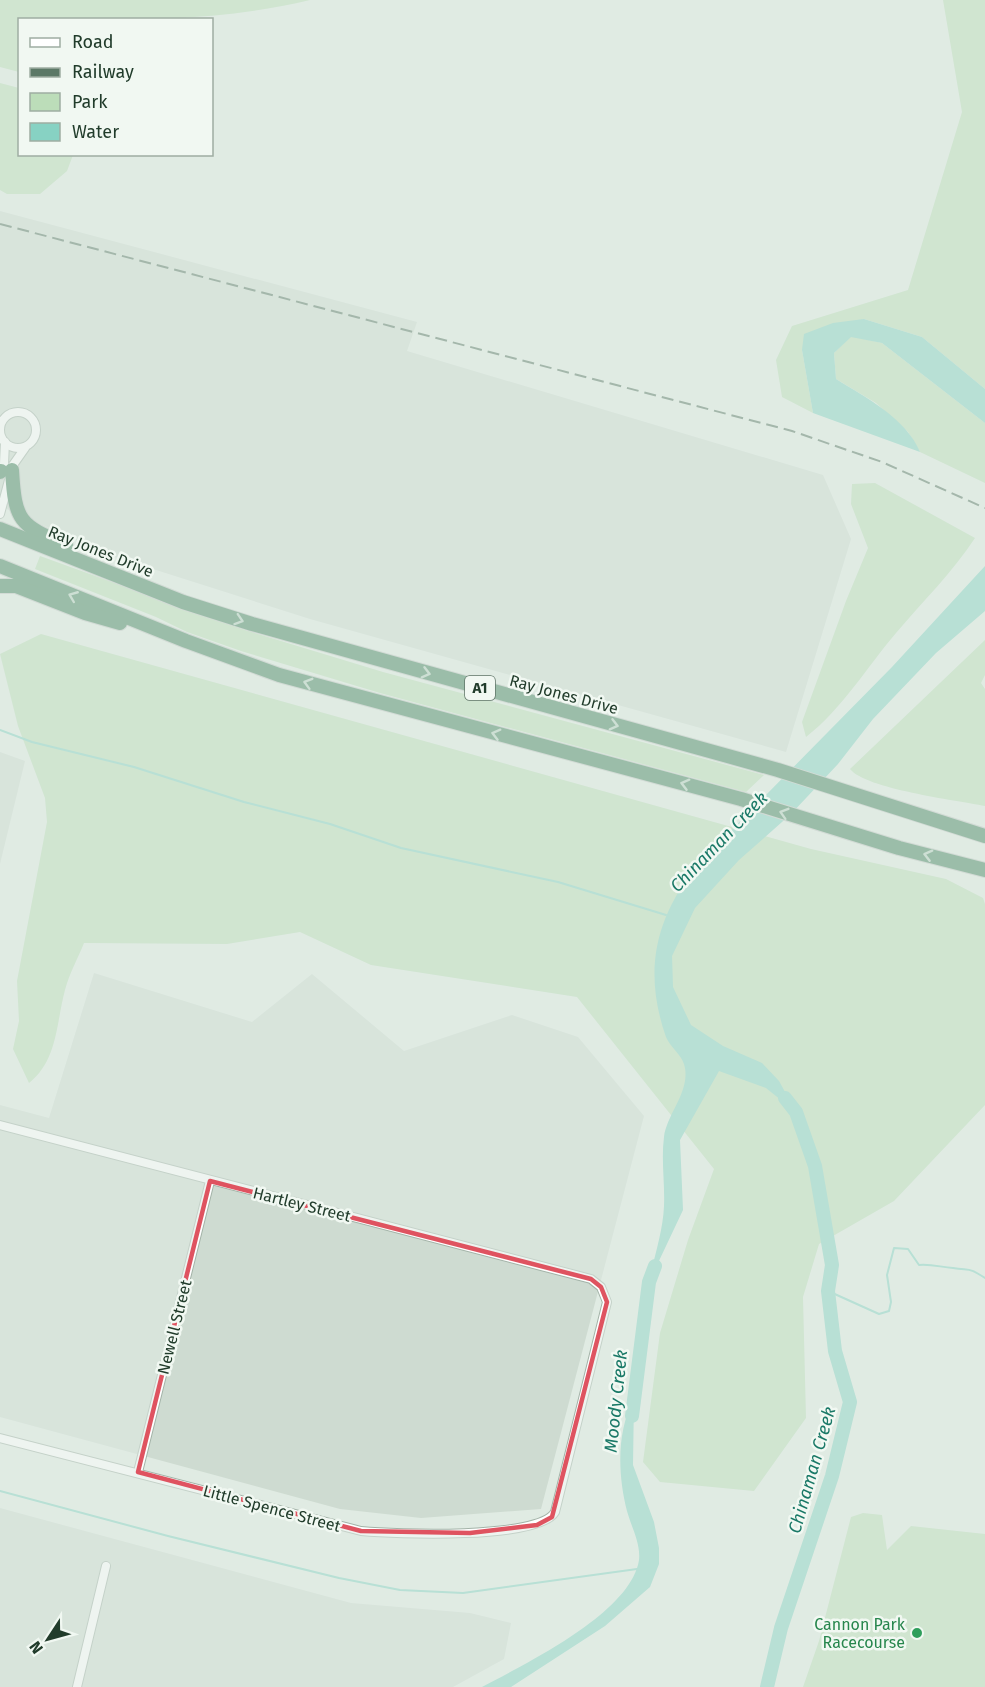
<svg xmlns="http://www.w3.org/2000/svg" width="985" height="1687" font-family="'Fira Sans',sans-serif">
	<style>
		.built { fill: #cedbd1 }
		.green { fill: #bcddb9 }
		.water { fill: #87d2c3 }
		.lines { fill: none; stroke-linecap: round; stroke-linejoin: round }
		.stream { stroke: #87d2c3; stroke-width: 2 }
		.river { stroke: #87d2c3; stroke-width: 14 }
		.minor-casing { stroke: #a3b3a8; stroke-width: 10 }
		.trunk-casing { stroke: #c1c8c4; stroke-width: 16 }
		.minor { stroke: #fff; stroke-width: 8 }
		.trunk { stroke: #488662; stroke-width: 14 }
		.rail { stroke: #5b7866; stroke-width: 2; stroke-dasharray: 12 6; stroke-linecap: butt }
		.oneway { stroke: #b6d0c0 }
		.marked { fill: none; stroke: #df5360; stroke-width: 4.5; stroke-linejoin: round }
		.leisure-dot { fill: #2e9e5b; stroke: #f1f8f2; stroke-width: 2 }
		.labels { text-anchor: middle; stroke-width: 5; stroke-linejoin: round; paint-order: stroke }
		.shield { fill: #f1f8f2; stroke: #5f7467; stroke-width: 1.5 }
		.shield-label { font-size: 15px; font-weight: bold; fill: #213c2b }
		.street-label { font-size: 16px; fill: #213c2b; stroke: #f1f8f2 }
		.leisure-label { font-size: 16px; fill: #27864d; stroke: #f1f8f2; text-anchor: end }
		.water-label { font-size: 18px; font-style: italic; fill: #1a7967; stroke: #f1f8f2 }
	</style>
	<rect width="100%" height="100%" fill="#e0ebe3"/>
	<g class="built">
		<path d="M 0,211 L 417,322 L 407,351 L 823,475 L 851,539 L 786,752 L 310,619 L 112,556 L 0,506 Z"/>
		<path d="M 0,752 L 25,761 L 0,864 Z"/>
		<path d="M 94,973 L 252,1022 L 312,974 L 404,1051 L 512,1015 L 578,1037 L 644,1116 L 541,1509 L 421,1518 L 340,1509 L 0,1417 L 0,1105 L 49,1118 Z"/>
		<path d="M 0,1508 L 351,1603 L 470,1613 L 511,1623 L 504,1659 L 453,1687 L 0,1687 Z"/>
	</g>
	<g class="green">
		<path d="M 0,0 L 310,0 C 215,23 117,20 20,20 L 19,72 L 0,67 Z"/>
		<path d="M 943,0 L 985,0 L 985,389 L 922,337 L 864,319 L 802,350 L 813,413 L 782,397 L 776,360 L 792,326 L 908,290 L 962,112 Z"/>
		<path d="M 0,83 L 19,88 L 20,154 L 73,155 L 67,171 L 40,194 L 7,194 L 0,190 Z"/>
		<path d="M 851,336 L 882,343 L 985,423 L 985,483 L 920,452 L 908,432 L 876,403 L 836,379 L 834,353 Z"/>
		<path d="M 875,483 L 975,538 C 952,573 923,601 896,633 C 867,667 842,709 806,737 L 802,722 L 846,601 L 868,548 L 851,504 L 852,484 Z"/>
		<path d="M 40,556 L 245,630 L 383,672 L 764,775 L 746,792 L 380,693 L 241,651 L 187,632 L 156,617 L 35,569 Z"/>
		<path d="M 41,634 L 811,849 L 946,879 L 983,898 L 985,904 L 985,1105 L 894,1201 L 819,1244 L 803,1297 L 806,1418 L 754,1491 L 660,1482 L 643,1462 L 660,1333 L 688,1240 L 714,1169 L 577,997 L 371,965 L 300,932 L 227,944 L 84,943 C 78,958 69,974 65,990 C 56,1023 58,1060 29,1083 L 13,1049 L 19,1021 L 17,981 L 47,822 L 45,798 L 18,726 L 0,654 Z"/>
		<path d="M 985,640 L 985,675 L 981,683 L 985,689 L 985,806 C 955,800 866,789 850,769 Z"/>
		<path d="M 863,1513 L 882,1515 L 887,1550 L 911,1526 L 985,1534 L 985,1687 L 803,1687 L 819,1641 L 851,1517 Z"/>
	</g>
	<g class="water">
		<path d="M 864,319 L 922,337 L 985,389 L 985,423 L 882,343 L 851,337 L 834,353 L 836,379 C 865,397 906,418 920,452 L 813,413 L 802,350 L 804,334 L 833,323 Z"/>
		<path d="M 985,566 L 985,611 L 936,653 L 873,719 L 838,764 L 791,814 L 739,860 L 695,908 L 672,956 L 673,987 L 691,1025 L 723,1046 L 762,1063 L 779,1081 L 796,1112 L 766,1088 L 719,1071 L 680,1140 L 683,1210 L 649,1282 C 654,1257 663,1231 664,1206 C 665,1183 661,1160 664,1137 C 667,1113 692,1090 684,1064 C 681,1054 670,1047 666,1037 C 643,971 655,918 698,864 L 892,667 Z"/>
		<path d="M 634,1399 L 633,1465 L 654,1522 L 659,1548 L 659,1564 L 650,1587 L 605,1626 L 511,1687 L 482,1687 C 525,1664 631,1613 639,1560 C 641,1544 631,1526 627,1511 C 618,1476 616,1432 634,1399 Z"/>
	</g>
	<g class="lines">
		<g class="stream">
			<path d="M 0,730 L 32,742 L 134,767 L 244,802 L 330,824 L 401,848 L 558,882 L 666,915"/>
			<path d="M 828,1291 L 879,1314 L 889,1311 L 891,1302 L 887,1275 L 894,1248 L 908,1249 L 919,1265 C 932,1264 940,1267 953,1268 C 971,1271 968,1267 985,1278"/>
			<path d="M 0,1491 L 168,1536 L 339,1578 L 400,1590 L 463,1593 L 637,1569"/>
		</g>
		<g class="river">
			<path d="M 632,1416 L 649,1282 L 655,1266"/>
			<path d="M 767,1687 L 781,1628 L 832,1476 L 850,1402 L 835,1351 L 828,1291 L 832,1265 L 815,1166 L 796,1112 L 785,1098"/>
		</g>
		<g class="minor-casing">
			<g id="minor">
				<circle cx="18" cy="430" r="18"/>
				<path d="M 0,472 L 4,464 L 5,442"/>
				<path d="M 0,514 L 13,465 L 25,448"/>
				<path d="M 0,1125 L 591,1279 L 601,1287 L 607,1302 L 555,1512 C 539,1540 394,1534 361,1531 L 0,1438"/>
				<path d="M 138,1472 L 210,1181"/>
				<path d="M 77,1687 L 106,1566"/>
			</g>
		</g>
		<g class="trunk-casing">
			<g id="trunk">
				<path d="M 12,470 C 15,521 19,525 66,545"/>
				<path d="M 0,472 L 1,471"/>
				<path d="M 0,529 L 183,602 L 252,624 L 778,770 L 985,836"/>
				<path d="M 0,566 L 186,641 L 279,675 L 741,799 L 899,848 L 985,870"/>
				<path d="M 0,586 L 16,586 L 85,613 L 120,623"/>
			</g>
		</g>
		<use href="#minor" class="minor"/>
		<use href="#trunk" class="trunk"/>
		<path class="rail" d="M 0,224 L 792,431 L 882,462 L 985,508"/>
	</g>
	<defs><path id="oneway-chevron" d="M-2-3.5L2.5 0L-2 3.5" fill="none" stroke-width="1.6" stroke-linecap="round" stroke-linejoin="round" transform="scale(1.5)"/></defs>
	<g class="oneway">
		<use href="#oneway-chevron" transform="translate(73 596) rotate(-158)"/>
		<use href="#oneway-chevron" transform="translate(239 620) rotate(18)"/>
		<use href="#oneway-chevron" transform="translate(426 673) rotate(15)"/>
		<use href="#oneway-chevron" transform="translate(308 683) rotate(-164)"/>
		<use href="#oneway-chevron" transform="translate(614 725) rotate(15)"/>
		<use href="#oneway-chevron" transform="translate(496 734) rotate(-165)"/>
		<use href="#oneway-chevron" transform="translate(685 784) rotate(-165)"/>
		<use href="#oneway-chevron" transform="translate(784 813) rotate(-163)"/>
		<use href="#oneway-chevron" transform="translate(928 855) rotate(-166)"/>
	</g>
	<path d="M0 0H985V1687H0ZM 210,1181 L 591,1279 L 601,1287 L 607,1302 L 552,1517 L 537,1525 L 470,1533 L 361,1531 L 138,1472 Z" fill="#e0ebe3" fill-opacity=".55" fill-rule="evenodd"/>
	<path class="marked" d="M 210,1181 L 591,1279 L 601,1287 L 607,1302 L 552,1517 L 537,1525 L 470,1533 L 361,1531 L 138,1472 Z"/>
	<circle class="leisure-dot" cx="917" cy="1633" r="6"/>
	<g class="labels">
		<rect class="shield" x="465" y="676" width="30" height="24" rx="4.5"/>
		<g class="shield-label">
			<text x="480" y="693">A1</text>
		</g>
		<g class="street-label">
			<text transform="translate(101 551) rotate(22)" y="6">Ray Jones Drive</text>
			<text transform="translate(564 694) rotate(15)" y="6">Ray Jones Drive</text>
			<text transform="translate(302 1204) rotate(14)" y="6">Hartley Street</text>
			<text transform="translate(174 1327) rotate(-76)" y="6">Newell Street</text>
			<text transform="translate(272 1508) rotate(15)" y="6">Little Spence Street</text>
		</g>
		<g class="leisure-label">
			<text x="905" y="1630">Cannon Park<tspan x="905" dy="18">Racecourse</tspan></text>
		</g>
		<g class="water-label">
			<text transform="translate(719 842) rotate(-46)" y="6">Chinaman Creek</text>
			<text transform="translate(616 1401) rotate(-84)" y="6">Moody Creek</text>
			<text transform="translate(812 1470) rotate(-74)" y="6">Chinaman Creek</text>
		</g>
	</g>
	<rect x="18" y="18" width="195" height="138" fill="#f1f8f2" stroke="#9eada2" stroke-width="1.5"/>
	<rect x="30" y="38" width="30" height="9" fill="#ffffff" stroke="#9eada2" stroke-width="1.5"/>
	<text x="72" y="48" font-size="18" fill="#213c2b">Road</text>
	<rect x="30" y="68" width="30" height="9" fill="#5b7866" stroke="#9eada2" stroke-width="1.5"/>
	<text x="72" y="78" font-size="18" fill="#213c2b">Railway</text>
	<rect x="30" y="93" width="30" height="18" fill="#bcddb9" stroke="#9eada2" stroke-width="1.5"/>
	<text x="72" y="108" font-size="18" fill="#213c2b">Park</text>
	<rect x="30" y="123" width="30" height="18" fill="#87d2c3" stroke="#9eada2" stroke-width="1.5"/>
	<text x="72" y="138" font-size="18" fill="#213c2b">Water</text>
	<g transform="translate(48 1639) rotate(234)" stroke="#f1f8f2" stroke-width="4.5" paint-order="stroke">
	<path d="M0-4.5L10 22L0 15L-10 22Z" fill="#213c2b"/>
	<text y="-9" font-size="16" font-weight="bold" text-anchor="middle" fill="#213c2b">N</text>
	</g>
</svg>
